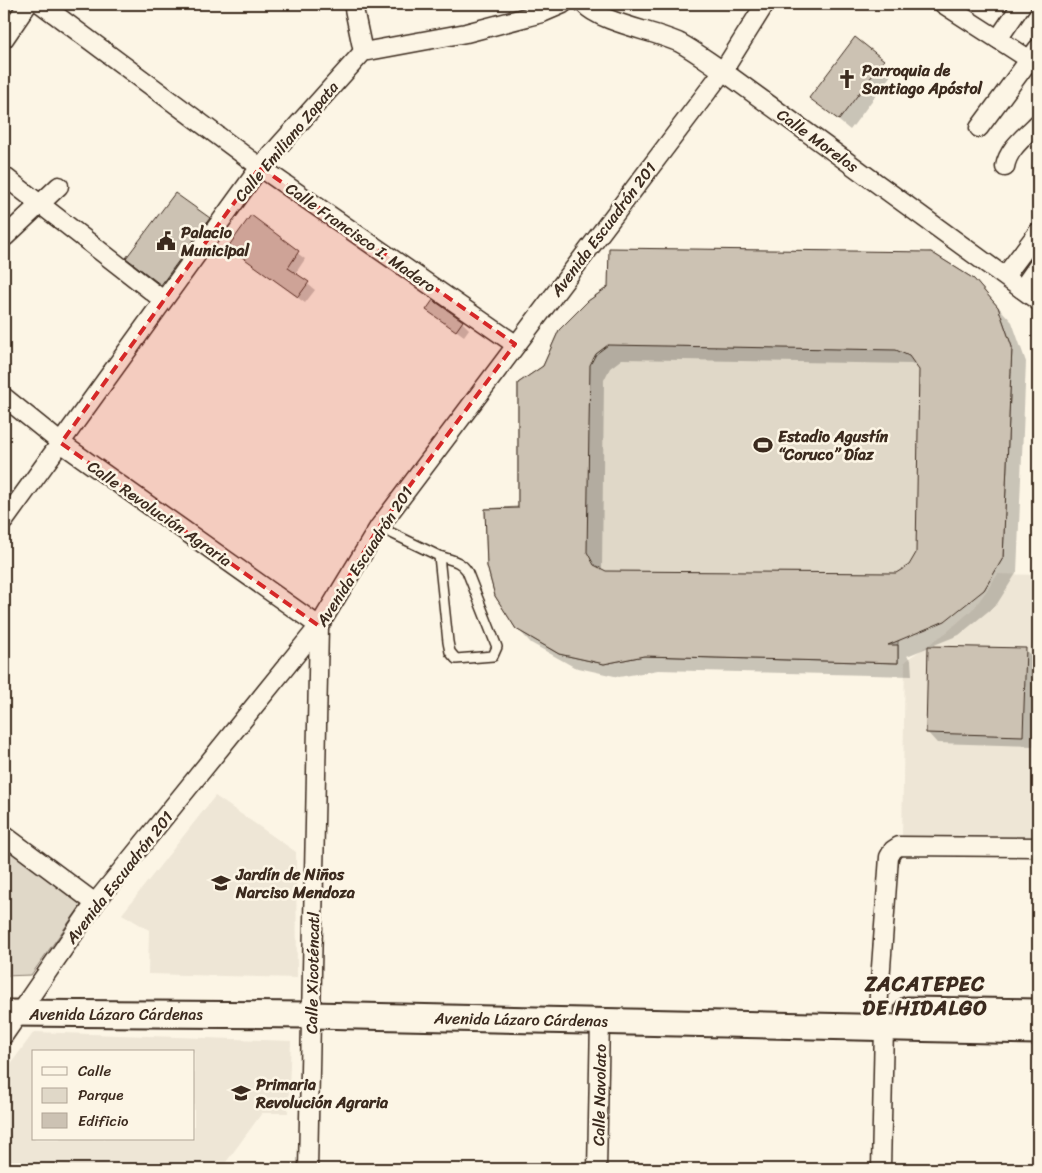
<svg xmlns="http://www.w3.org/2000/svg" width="1042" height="1173" font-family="Sriracha,sans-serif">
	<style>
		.built { fill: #eee6d6; fill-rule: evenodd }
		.green { fill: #e0d8c8; stroke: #8e8173 }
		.shadow { fill: #0003; fill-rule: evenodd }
		.building { fill: #ccc2b3; stroke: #3b2a1e; fill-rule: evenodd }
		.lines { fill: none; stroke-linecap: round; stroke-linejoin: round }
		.lane-casing { stroke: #3b2a1e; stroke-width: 12 }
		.street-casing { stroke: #3b2a1e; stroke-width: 21 }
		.secondary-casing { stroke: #3b2a1e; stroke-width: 29 }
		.lane { stroke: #fcf5e5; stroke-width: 9 }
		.street { stroke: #fcf5e5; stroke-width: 18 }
		.secondary { stroke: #fcf5e5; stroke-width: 25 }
		.marked { fill: #d62828; fill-opacity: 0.2; stroke: #d62828; stroke-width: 4; stroke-dasharray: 10 6; stroke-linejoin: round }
		.labels { text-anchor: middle; stroke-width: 5; stroke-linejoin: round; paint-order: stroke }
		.poi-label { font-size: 16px; font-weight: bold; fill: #3b2a1e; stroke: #fcf5e5; text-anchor: start }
		.street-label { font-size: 16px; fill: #3b2a1e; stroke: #fcf5e5 }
		.district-label { font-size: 21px; font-weight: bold; letter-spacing: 1px; fill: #3b2a1e; stroke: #fcf5e5 }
	</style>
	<rect width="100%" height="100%" fill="#fcf5e5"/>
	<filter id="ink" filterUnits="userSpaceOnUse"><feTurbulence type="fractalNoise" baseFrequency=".02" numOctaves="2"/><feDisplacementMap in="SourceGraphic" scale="10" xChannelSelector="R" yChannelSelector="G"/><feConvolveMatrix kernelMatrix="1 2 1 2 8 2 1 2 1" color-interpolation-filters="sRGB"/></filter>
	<g filter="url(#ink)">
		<g class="built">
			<path d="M 998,574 L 1038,575 L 1038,840 L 902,839 L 905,661 L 947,632 L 975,607 Z"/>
			<path d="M 215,796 L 296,852 L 297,978 L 148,974 L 149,930 L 122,914 Z"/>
			<path d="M 34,1032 L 291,1041 L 288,1113 L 262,1113 L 221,1169 L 4,1169 L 4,1073 ZM 34,1052 L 194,1052 L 194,1139 L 34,1139 Z"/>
		</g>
		<g class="green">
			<path d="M 931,252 L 974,279 L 998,307 L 1012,347 L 1003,558 L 984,590 L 898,641 L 898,663 L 644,656 L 604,664 L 559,654 L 516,629 L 495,596 L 487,566 L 485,509 L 518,507 L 518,383 L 543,366 L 559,330 L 588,301 L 608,287 Z"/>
			<path d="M 4,845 L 82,904 L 31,975 L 4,976 Z"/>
		</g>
		<g class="shadow">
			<path d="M 855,39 L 894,71 L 850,130 L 811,98 Z"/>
			<path d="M 251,217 L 305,259 L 295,274 L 315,290 L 305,303 L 229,247 Z"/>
			<path d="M 209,219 L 219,230 L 172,294 L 128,258 Z"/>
			<path d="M 974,280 L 1012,322 L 1026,362 L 1017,572 L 997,604 L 959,635 L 907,656 L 911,660 L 912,676 L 658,670 L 619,677 L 574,667 L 531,643 L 517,628 L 519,509 L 544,366 L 560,330 ZM 622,359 L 911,364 L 919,367 L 920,370 L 917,553 L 910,566 L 897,574 L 606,572 L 602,570 L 604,380 L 610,368 Z"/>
			<path d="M 428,310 L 462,322 L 469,329 L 464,336 Z"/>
			<path d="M 1025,650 L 1036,660 L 1033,746 L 937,743 L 927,732 Z"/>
		</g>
		<g class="building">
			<path d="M 855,37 L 884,60 L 839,120 L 809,98 Z"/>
			<path d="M 175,193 L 210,218 L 161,285 L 126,258 Z"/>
			<path d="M 251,215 L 299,251 L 288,268 L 309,282 L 298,297 L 228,247 Z"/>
			<path d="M 609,248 L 931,252 L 974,279 L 998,307 L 1012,347 L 1003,558 L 984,590 L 945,621 L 888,645 L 898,645 L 898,663 L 644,656 L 604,664 L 559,654 L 516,629 L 495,596 L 487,566 L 485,509 L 518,508 L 518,383 L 543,366 L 559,330 L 588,301 L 608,287 ZM 608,345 L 896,350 L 909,356 L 919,370 L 916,553 L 909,565 L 896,573 L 606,571 L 594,565 L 587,552 L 590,365 L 596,354 Z"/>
			<path d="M 433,300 L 463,321 L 456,331 L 426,310 Z"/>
			<path d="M 928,646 L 1026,648 L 1023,736 L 926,733 Z"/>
		</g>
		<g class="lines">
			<g class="lane-casing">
				<path id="lane" d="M 379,527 L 439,556 L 448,642 L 450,652 L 456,659 L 493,656 L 497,647 L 467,571 C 461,561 451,560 439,556"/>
			</g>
			<g class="street-casing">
				<g id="street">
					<path d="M 41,4 L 260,167 L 515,344"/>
					<path d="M 353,4 L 363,52"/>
					<path d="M 584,4 C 601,23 655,31 680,43 C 695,51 709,62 723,71 L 1038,301"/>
					<path d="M 943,4 L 1038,65"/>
					<path d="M 4,39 L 28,4"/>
					<path d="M 998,39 L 1022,4"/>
					<path d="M 979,128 L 1038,48"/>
					<path d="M 1005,167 C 1008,148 1026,136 1038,123"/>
					<path d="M 4,176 L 163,300"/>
					<path d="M 5,237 L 59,186"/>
					<path d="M 1005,276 L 1038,232"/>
					<path d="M 1022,289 L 1038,266"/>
					<path d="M 4,397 L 61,443 L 319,626 L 308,1169"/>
					<path d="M 4,521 L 260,167 L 363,52 L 466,33 L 542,13 L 563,4"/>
					<path d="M 4,835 L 95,903"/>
					<path d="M 878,1009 L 889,857 L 893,850 L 899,846 L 1038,847"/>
					<path d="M 4,1035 L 95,903 L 319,626 L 379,527 L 723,71 L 765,4"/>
					<path d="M 597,1169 L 600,1020"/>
					<path d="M 881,1169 L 884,1026"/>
				</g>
			</g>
			<g class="secondary-casing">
				<g id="secondary">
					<path d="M 908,1010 L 1038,1012"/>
					<path d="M 4,1013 L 312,1015 L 1038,1031"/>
				</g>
			</g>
			<use href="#lane" class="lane"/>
			<use href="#street" class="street"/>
			<use href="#secondary" class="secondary"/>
		</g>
	</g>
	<path class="marked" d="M 260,167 L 515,344 L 379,527 L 319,626 L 61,443 Z"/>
	<defs>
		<g id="church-bare" transform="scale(1.5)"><path d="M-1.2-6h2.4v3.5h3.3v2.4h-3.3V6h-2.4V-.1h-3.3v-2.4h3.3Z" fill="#3b2a1e" stroke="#fcf5e5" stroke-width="2.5" paint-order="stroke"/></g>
		<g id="civic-bare" transform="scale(1.5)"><path d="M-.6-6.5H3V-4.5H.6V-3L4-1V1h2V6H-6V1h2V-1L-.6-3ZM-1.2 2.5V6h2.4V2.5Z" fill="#3b2a1e" stroke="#fcf5e5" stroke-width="2.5" paint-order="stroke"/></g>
		<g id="stadium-bare" transform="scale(1.5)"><path d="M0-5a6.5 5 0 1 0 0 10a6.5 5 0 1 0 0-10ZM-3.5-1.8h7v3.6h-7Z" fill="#3b2a1e" stroke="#fcf5e5" stroke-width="2.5" paint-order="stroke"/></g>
		<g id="school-bare" transform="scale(1.5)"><path d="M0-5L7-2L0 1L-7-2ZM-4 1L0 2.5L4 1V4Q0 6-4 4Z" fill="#3b2a1e" stroke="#fcf5e5" stroke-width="2.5" paint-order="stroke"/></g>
	</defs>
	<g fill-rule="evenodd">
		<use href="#church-bare" x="847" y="79"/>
		<use href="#civic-bare" x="166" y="241"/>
		<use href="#stadium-bare" x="763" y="445"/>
		<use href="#school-bare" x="221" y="883"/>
		<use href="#school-bare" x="241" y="1093"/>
	</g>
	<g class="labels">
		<g class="poi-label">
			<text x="862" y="76">Parroquia de<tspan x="862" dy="18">Santiago Apóstol</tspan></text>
			<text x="181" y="238">Palacio<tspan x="181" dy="18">Municipal</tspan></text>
			<text x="778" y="442">Estadio Agustín<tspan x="778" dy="18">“Coruco” Díaz</tspan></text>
			<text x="236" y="880">Jardín de Niños<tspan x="236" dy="18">Narciso Mendoza</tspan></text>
			<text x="256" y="1090">Primaria<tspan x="256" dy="18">Revolución Agraria</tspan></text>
		</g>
		<g class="street-label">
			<text transform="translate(818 140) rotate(36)" y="6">Calle Morelos</text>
			<text transform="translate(286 141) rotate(-50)" y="6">Calle Emiliano Zapata</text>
			<text transform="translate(603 229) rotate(-53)" y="6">Avenida Escuadrón 201</text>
			<text transform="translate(361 237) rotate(35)" y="6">Calle Francisco I. Madero</text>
			<text transform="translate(160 513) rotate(35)" y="6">Calle Revolución Agraria</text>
			<text transform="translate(364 556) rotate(-57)" y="6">Avenida Escuadrón 201</text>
			<text transform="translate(119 877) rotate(-52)" y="6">Avenida Escuadrón 201</text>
			<text transform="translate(312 973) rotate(-89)" y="6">Calle Xicoténcatl</text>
			<text x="116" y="1020">Avenida Lázaro Cárdenas</text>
			<text transform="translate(521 1019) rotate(1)" y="6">Avenida Lázaro Cárdenas</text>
			<text transform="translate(599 1095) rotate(-89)" y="6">Calle Navolato</text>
		</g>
		<g class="district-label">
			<text x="925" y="991">ZACATEPEC<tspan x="925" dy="24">DE HIDALGO</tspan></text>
		</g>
	</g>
	<rect width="1042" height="1173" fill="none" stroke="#fcf5e5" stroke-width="20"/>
	<rect x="10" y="10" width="1022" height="1153" fill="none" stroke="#3b2a1e" stroke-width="2" filter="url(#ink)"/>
	<rect x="32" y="1050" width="162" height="90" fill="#fcf5e5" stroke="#afa495"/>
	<rect x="42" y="1067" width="25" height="8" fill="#fcf5e5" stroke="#afa495"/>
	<text x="78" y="1076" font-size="15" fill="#3b2a1e">Calle</text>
	<rect x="42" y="1088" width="25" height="15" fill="#e0d8c8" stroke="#afa495"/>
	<text x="78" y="1100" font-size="15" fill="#3b2a1e">Parque</text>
	<rect x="42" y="1113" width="25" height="15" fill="#ccc2b3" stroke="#afa495"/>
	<text x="78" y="1126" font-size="15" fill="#3b2a1e">Edificio</text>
</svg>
